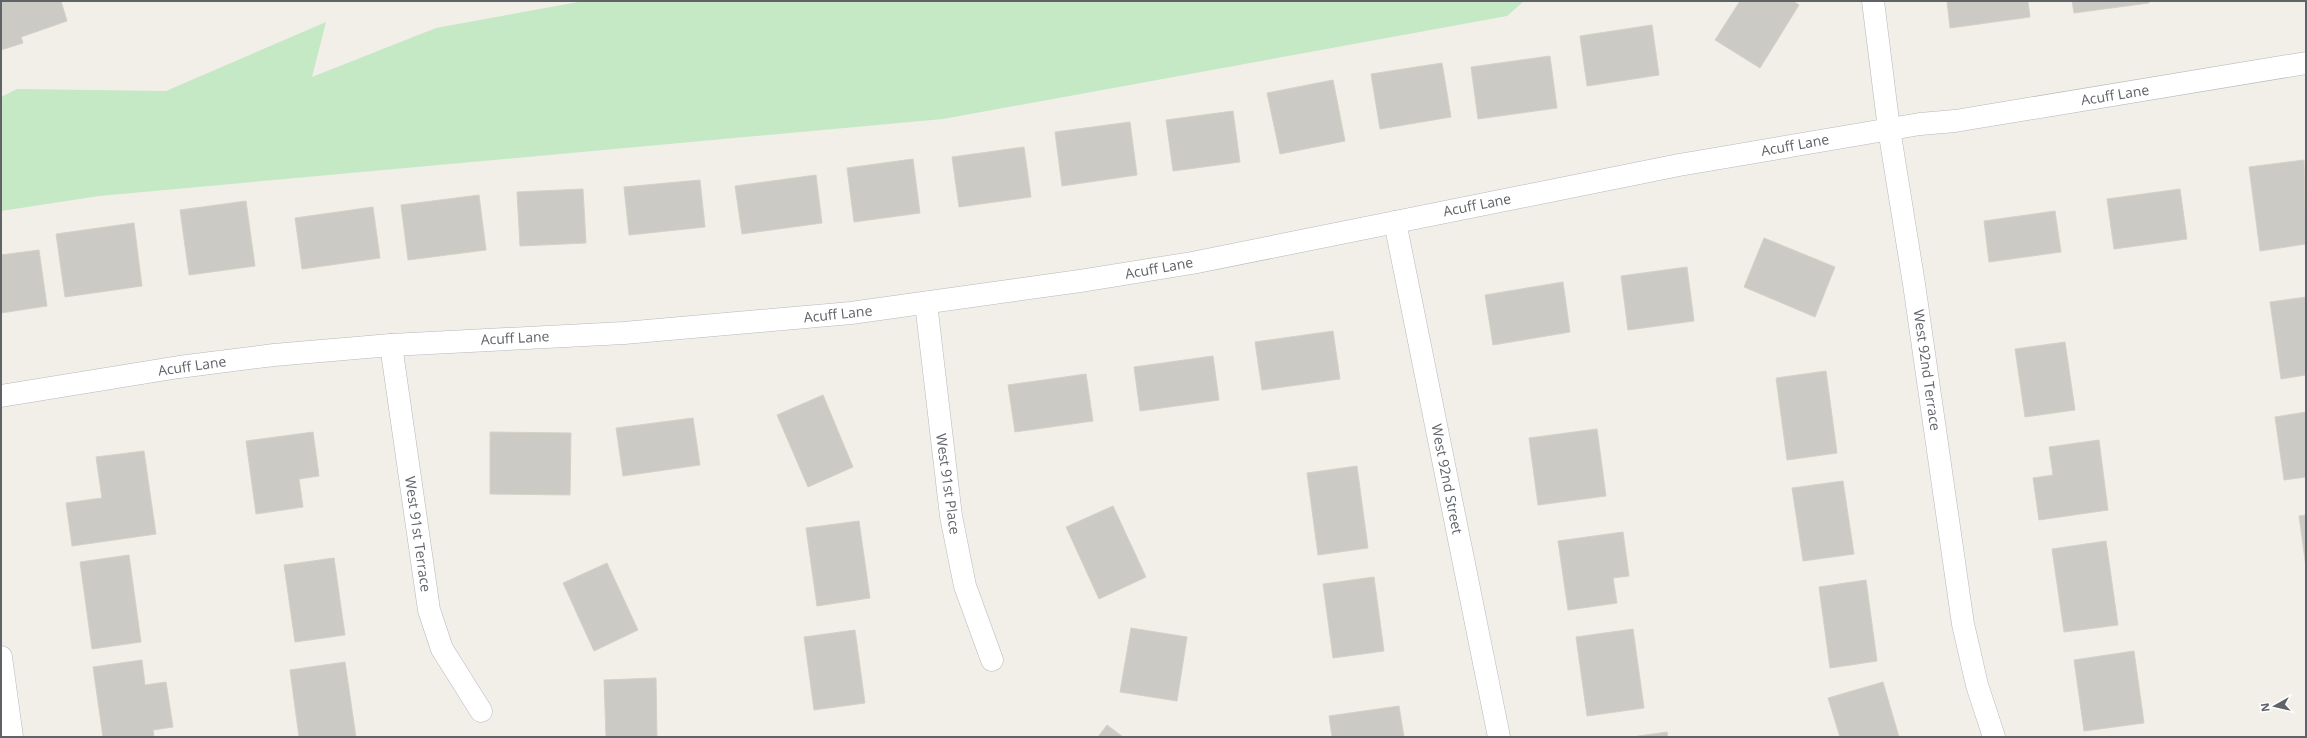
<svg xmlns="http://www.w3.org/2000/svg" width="2307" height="738" font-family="'Open Sans',sans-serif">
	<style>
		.green { fill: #c5e8c5 }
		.building { fill: #cccac5; stroke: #d6d1c6 }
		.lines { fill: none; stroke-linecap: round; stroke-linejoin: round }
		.minor-casing { stroke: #b5b8bc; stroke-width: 23 }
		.minor { stroke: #fff; stroke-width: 22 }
		.labels { text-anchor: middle; stroke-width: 3; stroke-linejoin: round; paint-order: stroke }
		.street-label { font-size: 14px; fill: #5f6368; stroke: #fff }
	</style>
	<rect width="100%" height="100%" fill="#f1efe8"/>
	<path class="green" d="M 584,1 L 1524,1 L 1507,16 L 943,119 L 99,196 L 1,211 L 1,97 L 17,89 L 166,91 L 326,22 L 312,77 L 436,28 Z"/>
	<g class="building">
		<path d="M 1,1 L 61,1 L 67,21 L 21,37 L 23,43 L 1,50 Z"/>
		<path d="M 1740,1 L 1793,1 L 1799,5 L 1760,68 L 1715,40 Z"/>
		<path d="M 1947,1 L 2028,1 L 2030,17 L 1950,28 Z"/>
		<path d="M 2072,1 L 2149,1 L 2149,3 L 2074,13 Z"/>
		<path d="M 1652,25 L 1659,75 L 1587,86 L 1580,36 Z"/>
		<path d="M 1550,56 L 1557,108 L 1478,119 L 1471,67 Z"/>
		<path d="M 1442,63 L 1451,117 L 1380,129 L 1371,74 Z"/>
		<path d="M 1333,80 L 1345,141 L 1280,154 L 1267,93 Z"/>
		<path d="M 1233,111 L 1240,162 L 1173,171 L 1166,120 Z"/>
		<path d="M 1130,122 L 1137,175 L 1062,186 L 1055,132 Z"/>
		<path d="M 1024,147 L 1031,197 L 959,207 L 952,157 Z"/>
		<path d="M 913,159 L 920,213 L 854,222 L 847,168 Z"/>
		<path d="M 2304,160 L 2306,244 L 2260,251 L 2249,167 Z"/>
		<path d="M 816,175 L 822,223 L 742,234 L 735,186 Z"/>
		<path d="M 700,180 L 705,227 L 629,235 L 624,187 Z"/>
		<path d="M 583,189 L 586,243 L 520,246 L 517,192 Z"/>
		<path d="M 2180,189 L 2187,239 L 2114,249 L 2107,199 Z"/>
		<path d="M 479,195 L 486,250 L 408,260 L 401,205 Z"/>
		<path d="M 246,201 L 255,266 L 189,275 L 180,210 Z"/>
		<path d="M 373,207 L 380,258 L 302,269 L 295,218 Z"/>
		<path d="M 2055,211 L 2061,252 L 1989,262 L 1984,221 Z"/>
		<path d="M 134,223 L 142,286 L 65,297 L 56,234 Z"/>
		<path d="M 1764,238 L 1835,267 L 1815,317 L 1744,287 Z"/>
		<path d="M 39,250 L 47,306 L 1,313 L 1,255 Z"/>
		<path d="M 1687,267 L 1694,321 L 1628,330 L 1621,276 Z"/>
		<path d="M 1563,282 L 1570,332 L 1493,345 L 1485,295 Z"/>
		<path d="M 2306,297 L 2306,375 L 2281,379 L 2270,302 Z"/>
		<path d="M 1333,331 L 1340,379 L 1262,390 L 1255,342 Z"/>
		<path d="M 2065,342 L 2075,410 L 2025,417 L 2015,349 Z"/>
		<path d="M 1213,356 L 1219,400 L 1140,411 L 1134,367 Z"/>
		<path d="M 1826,371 L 1837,453 L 1787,460 L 1776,378 Z"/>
		<path d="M 1086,374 L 1093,421 L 1015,432 L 1008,385 Z"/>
		<path d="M 823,395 L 853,467 L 808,487 L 777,415 Z"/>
		<path d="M 2306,412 L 2306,477 L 2284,480 L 2275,417 Z"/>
		<path d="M 693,418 L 700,465 L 623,476 L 616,428 Z"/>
		<path d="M 1597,429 L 1606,496 L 1538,505 L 1529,438 Z"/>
		<path d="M 313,432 L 319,476 L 299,479 L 303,507 L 256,514 L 246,441 Z"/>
		<path d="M 490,432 L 571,433 L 570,495 L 490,494 Z"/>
		<path d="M 2099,440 L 2108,510 L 2039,520 L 2033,478 L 2053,475 L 2049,447 Z"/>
		<path d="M 144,451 L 156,534 L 72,546 L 66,503 L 102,498 L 96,457 Z"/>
		<path d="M 1357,466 L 1368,548 L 1318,555 L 1307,473 Z"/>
		<path d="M 1843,481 L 1854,554 L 1803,561 L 1792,488 Z"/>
		<path d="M 1113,506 L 1146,577 L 1099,599 L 1066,527 Z"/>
		<path d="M 2306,515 L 2306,567 L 2299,516 Z"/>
		<path d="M 859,521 L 870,598 L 817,606 L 806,528 Z"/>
		<path d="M 1623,532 L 1629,576 L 1613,578 L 1617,603 L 1568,610 L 1558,541 Z"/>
		<path d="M 2106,541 L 2118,625 L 2064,632 L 2052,549 Z"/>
		<path d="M 129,555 L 141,642 L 92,649 L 80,562 Z"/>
		<path d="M 334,558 L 345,635 L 295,642 L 284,565 Z"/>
		<path d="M 607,563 L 638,630 L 594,651 L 563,583 Z"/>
		<path d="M 1374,577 L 1384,651 L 1333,658 L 1323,584 Z"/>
		<path d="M 1866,580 L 1877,661 L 1830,668 L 1819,587 Z"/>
		<path d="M 1131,628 L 1187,637 L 1177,701 L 1120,692 Z"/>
		<path d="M 1633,629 L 1644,708 L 1587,716 L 1576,637 Z"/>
		<path d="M 855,630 L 865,703 L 814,710 L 804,637 Z"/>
		<path d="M 2134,651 L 2144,723 L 2084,731 L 2074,660 Z"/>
		<path d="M 142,660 L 145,685 L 166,682 L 173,727 L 153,730 L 154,737 L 103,737 L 93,667 Z"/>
		<path d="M 345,662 L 356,737 L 299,737 L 290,670 Z"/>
		<path d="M 656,678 L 657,737 L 606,737 L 604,680 Z"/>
		<path d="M 1883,682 L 1899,737 L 1840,737 L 1828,698 Z"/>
		<path d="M 1399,706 L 1404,737 L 1332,737 L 1329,716 Z"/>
		<path d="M 1107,725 L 1123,737 L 1098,737 Z"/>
		<path d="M 1667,732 L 1668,737 L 1632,737 Z"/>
	</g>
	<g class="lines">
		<g class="minor-casing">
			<g id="minor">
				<path d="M 1873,1 L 1889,129 L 1914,284 L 1963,624 L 1977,685 L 1994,737"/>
				<path d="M 1395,222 L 1499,737"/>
				<path d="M 926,303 L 951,516 L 965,586 L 992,660"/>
				<path d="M 391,345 L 429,610 L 442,649 L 481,711"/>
				<path d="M 1,396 L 179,367 L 274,355 L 391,345 L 624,333 L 851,313 L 1080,281 L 1192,263 L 1679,165 L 1920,124 L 1955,121 L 2306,63"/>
				<path d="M 1,657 L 12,737"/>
			</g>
		</g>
		<use href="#minor" class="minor"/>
	</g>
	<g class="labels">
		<g class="street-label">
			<text transform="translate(2115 95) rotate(-9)" y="5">Acuff Lane</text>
			<text transform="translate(1795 145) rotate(-10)" y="5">Acuff Lane</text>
			<text transform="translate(1477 205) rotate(-11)" y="5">Acuff Lane</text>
			<text transform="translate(1159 268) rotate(-10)" y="5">Acuff Lane</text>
			<text transform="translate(838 314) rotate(-6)" y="5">Acuff Lane</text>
			<text transform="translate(515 338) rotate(-3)" y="5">Acuff Lane</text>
			<text transform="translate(192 366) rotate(-8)" y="5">Acuff Lane</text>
			<text transform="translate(1927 370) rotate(82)" y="5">West 92nd Terrace</text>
			<text transform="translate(1447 479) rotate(79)" y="5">West 92nd Street</text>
			<text transform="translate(948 484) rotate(82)" y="5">West 91st Place</text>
			<text transform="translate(418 534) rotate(82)" y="5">West 91st Terrace</text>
		</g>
	</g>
	<rect width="2307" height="738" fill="none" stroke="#5f6368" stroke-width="4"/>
	<g transform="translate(2275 706) rotate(262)" stroke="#ffffff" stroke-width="3" paint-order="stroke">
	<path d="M0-3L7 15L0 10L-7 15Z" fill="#5f6368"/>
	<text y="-6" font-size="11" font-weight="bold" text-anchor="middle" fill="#5f6368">N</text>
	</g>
</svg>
